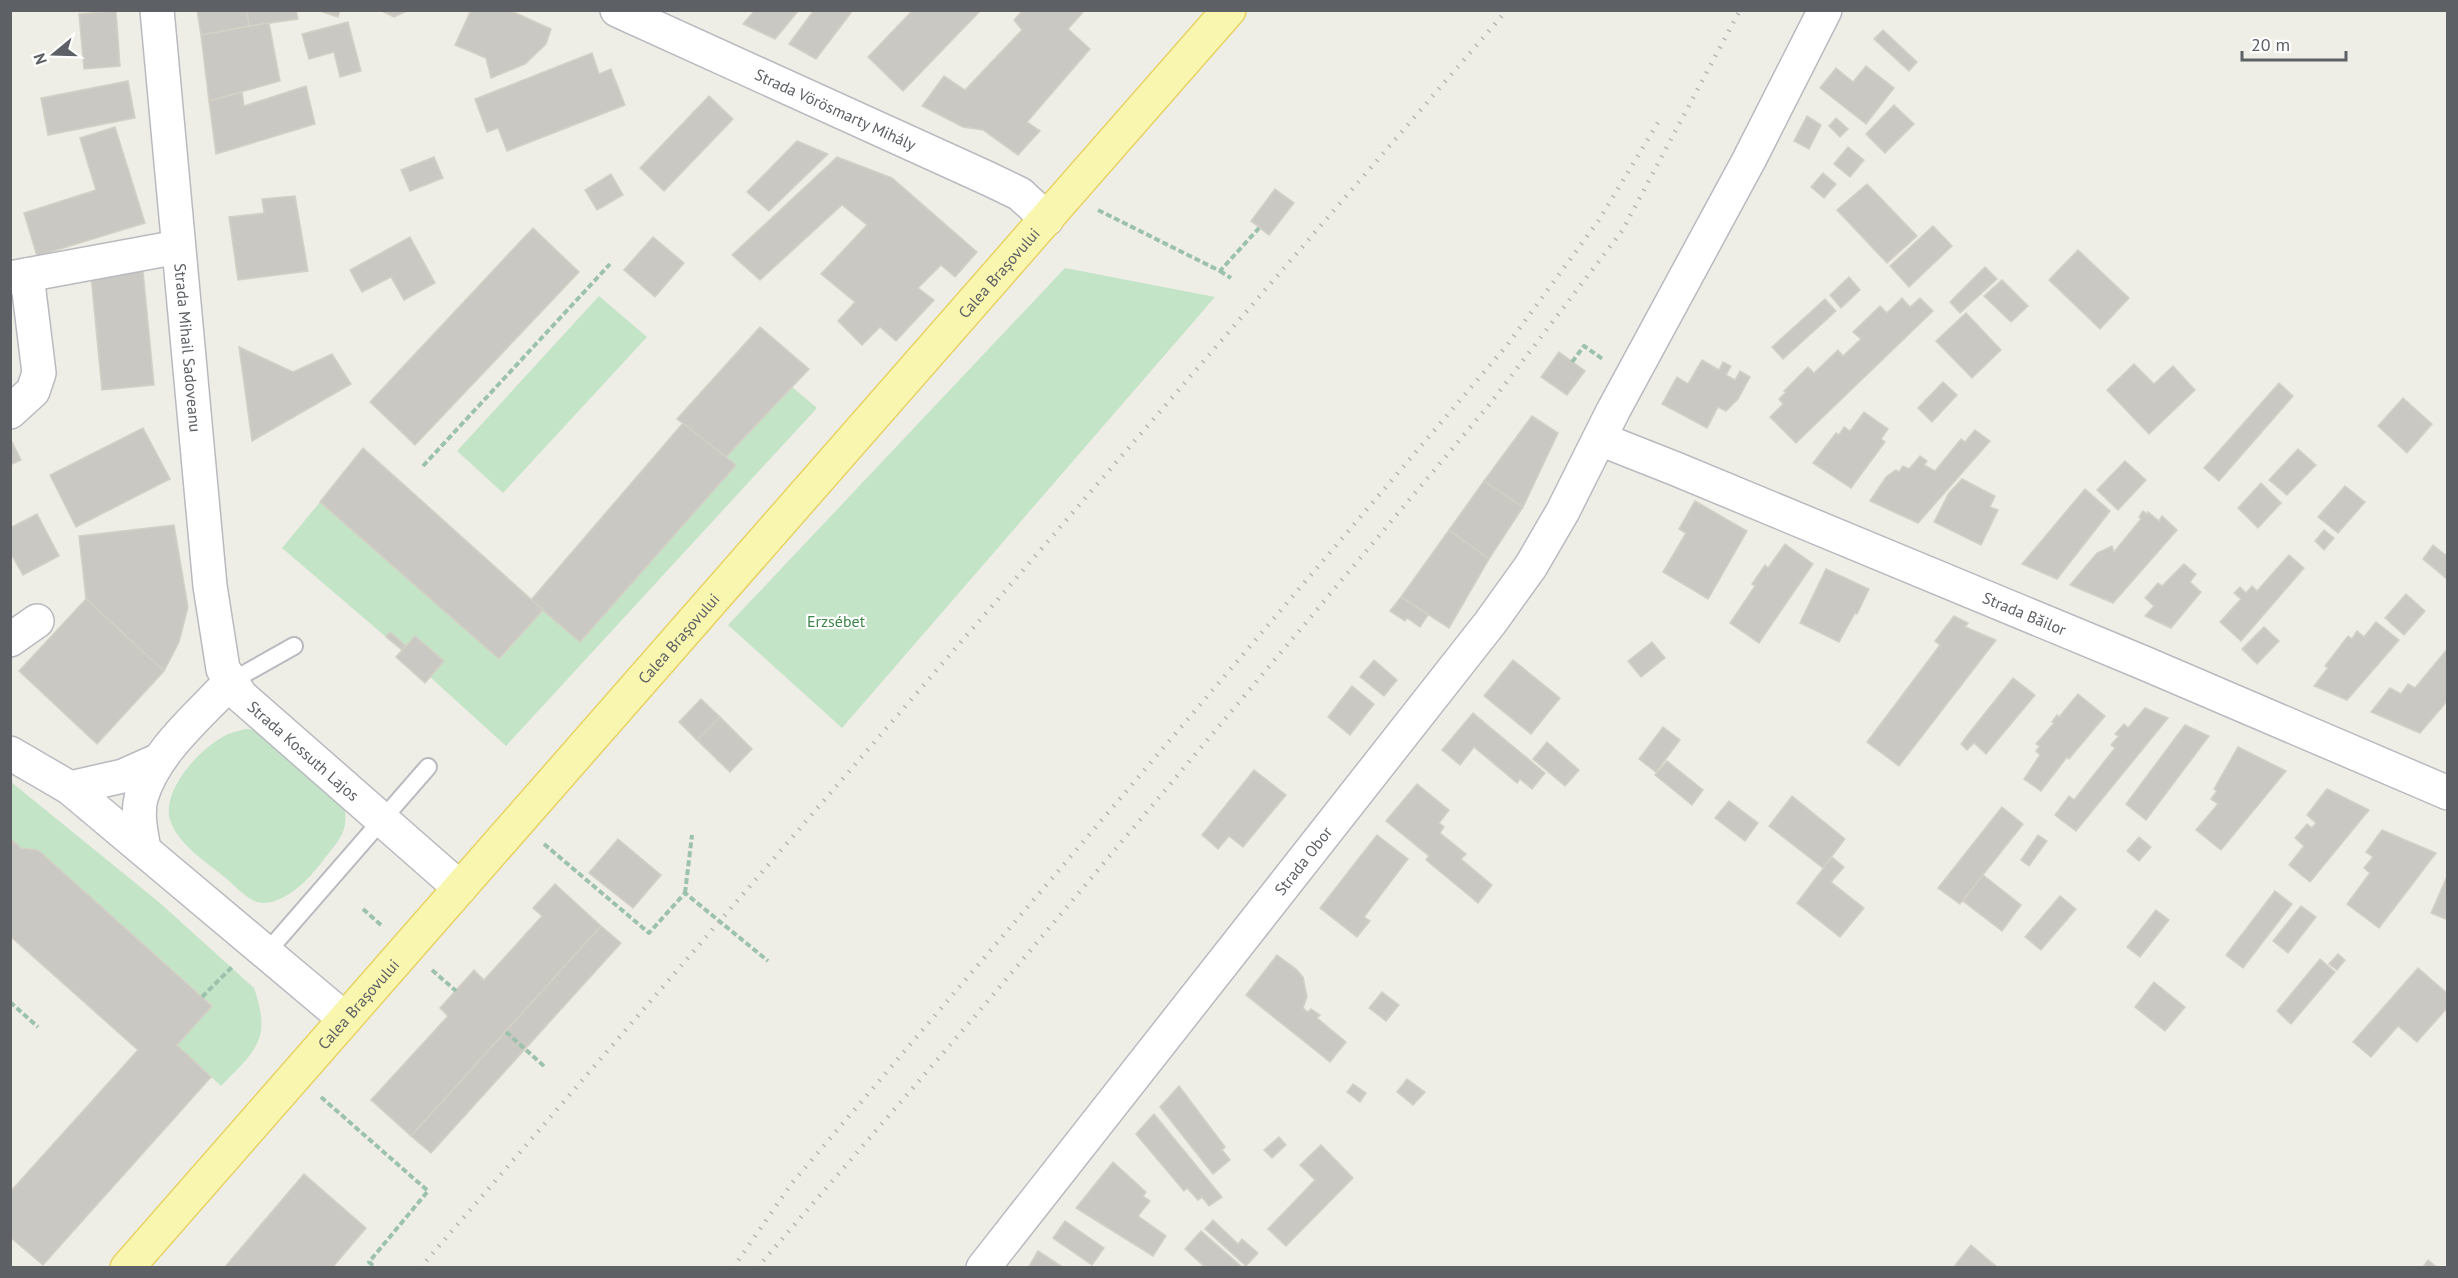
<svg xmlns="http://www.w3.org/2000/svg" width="2458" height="1278" font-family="'PT Sans',sans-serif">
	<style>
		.green { fill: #c4e4c8 }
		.building { fill: #cac8c2; stroke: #d3d0c5; stroke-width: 1.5 }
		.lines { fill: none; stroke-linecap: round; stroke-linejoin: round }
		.service-casing { stroke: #b8babf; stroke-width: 20 }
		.minor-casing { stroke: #b8babf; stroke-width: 36 }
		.tertiary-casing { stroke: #b8babf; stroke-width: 36 }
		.primary-casing { stroke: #e7d266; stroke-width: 36 }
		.path { stroke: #9dc2ac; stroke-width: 4; stroke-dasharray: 6 3; stroke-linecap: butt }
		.service { stroke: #fff; stroke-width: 16 }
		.minor { stroke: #fff; stroke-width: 33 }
		.tertiary { stroke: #fff; stroke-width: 33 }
		.primary { stroke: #f9f6b0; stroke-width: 33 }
		.rail { stroke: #b6b7b7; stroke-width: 4.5; stroke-dasharray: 1.5 8; stroke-linecap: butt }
		.labels { text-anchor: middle; stroke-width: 4.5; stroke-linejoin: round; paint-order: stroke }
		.street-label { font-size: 16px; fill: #5d6065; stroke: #fff }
		.park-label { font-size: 16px; fill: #3d8549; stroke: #fff }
	</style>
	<rect width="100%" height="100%" fill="#efeee6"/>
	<g class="green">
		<path d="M 1065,268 L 1215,297 L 842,728 L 728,625 Z"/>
		<path d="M 599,296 L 647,337 L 503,493 L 457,451 Z"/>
		<path d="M 792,387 L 817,408 L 506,746 L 430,677 L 444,661 L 415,636 L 406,646 L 390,632 L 386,637 L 282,548 L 320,502 L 500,659 L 543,610 L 736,465 L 726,457 Z"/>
		<path d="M 245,729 L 264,730 L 344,806 C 350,832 337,842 322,862 C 309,879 287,902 264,903 C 251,904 236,887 227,879 C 208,863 178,845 170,820 C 161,789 202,746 228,734 C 233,732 240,731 245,729 Z"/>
		<path d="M 10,781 L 160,903 L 254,988 C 272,1040 256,1050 221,1086 L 177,1045 L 212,1005 L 38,850 L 21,848 L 11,838 Z"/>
	</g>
	<g class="building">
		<path d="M 197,10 L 247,10 L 249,26 L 201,35 Z"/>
		<path d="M 247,10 L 296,10 L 298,19 L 249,26 Z"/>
		<path d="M 317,10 L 340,10 L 338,17 Z"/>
		<path d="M 380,10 L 409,10 L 394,17 Z"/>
		<path d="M 471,10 L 509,10 L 551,29 L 546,44 L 525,64 L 491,78 L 486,58 L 455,45 Z"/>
		<path d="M 755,10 L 799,10 L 775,39 L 743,24 Z"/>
		<path d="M 814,10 L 853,10 L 816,59 L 789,44 Z"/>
		<path d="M 913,10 L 981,10 L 903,91 L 868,57 Z"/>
		<path d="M 1023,10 L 1085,10 L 1068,29 L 1090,49 L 1027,122 L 1040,131 L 1018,155 L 983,130 L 963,127 L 922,106 L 944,76 L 965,90 L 1022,30 L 1014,20 Z"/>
		<path d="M 116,11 L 120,66 L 84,69 L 79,14 Z"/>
		<path d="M 348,22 L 361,71 L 340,77 L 334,52 L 309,59 L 302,34 Z"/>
		<path d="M 269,23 L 280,81 L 209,101 L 201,35 Z"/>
		<path d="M 1883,30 L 1917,62 L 1909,71 L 1874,39 Z"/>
		<path d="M 592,53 L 599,74 L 611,69 L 625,105 L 507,151 L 498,128 L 487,132 L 475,99 Z"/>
		<path d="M 1866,66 L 1894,88 L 1866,124 L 1820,88 L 1836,68 L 1853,82 Z"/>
		<path d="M 128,81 L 135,118 L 48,135 L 41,98 Z"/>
		<path d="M 306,86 L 315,124 L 216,154 L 209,101 L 242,92 L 244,106 Z"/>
		<path d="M 709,96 L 733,119 L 664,191 L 640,168 Z"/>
		<path d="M 1894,105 L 1914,124 L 1885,153 L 1866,134 Z"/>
		<path d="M 1807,116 L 1821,125 L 1809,149 L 1794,141 Z"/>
		<path d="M 1836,118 L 1848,129 L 1840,137 L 1829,126 Z"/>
		<path d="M 115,127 L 145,223 L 37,256 L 24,213 L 96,190 L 80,138 Z"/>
		<path d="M 797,141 L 828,154 L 769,211 L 747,192 Z"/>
		<path d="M 1848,147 L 1864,160 L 1850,177 L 1834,164 Z"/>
		<path d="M 434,157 L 443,178 L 410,191 L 401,170 Z"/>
		<path d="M 837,157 L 892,178 L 977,252 L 955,277 L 941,265 L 918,288 L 934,300 L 896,341 L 880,327 L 862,345 L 838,321 L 855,302 L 821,274 L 867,225 L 842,205 L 760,280 L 732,255 Z"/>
		<path d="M 1823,173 L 1836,184 L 1824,198 L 1811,187 Z"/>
		<path d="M 611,174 L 623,195 L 597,210 L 585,190 Z"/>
		<path d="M 1867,184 L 1917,236 L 1887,263 L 1837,210 Z"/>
		<path d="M 1275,189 L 1294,203 L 1269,235 L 1251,221 Z"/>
		<path d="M 295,196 L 308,271 L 238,280 L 229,217 L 264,213 L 262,199 Z"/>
		<path d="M 1933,226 L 1952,246 L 1909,287 L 1890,266 Z"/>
		<path d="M 533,228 L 579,272 L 415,445 L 370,402 Z"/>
		<path d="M 410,237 L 435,283 L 404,300 L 391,277 L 362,292 L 350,270 Z"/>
		<path d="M 653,237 L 684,263 L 655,297 L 624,270 Z"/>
		<path d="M 2078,250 L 2129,298 L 2100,329 L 2049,280 Z"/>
		<path d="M 1985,267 L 1997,279 L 1960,313 L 1950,302 Z"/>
		<path d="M 143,271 L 154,385 L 102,390 L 91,276 Z"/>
		<path d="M 1849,277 L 1860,290 L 1841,308 L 1830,295 Z"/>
		<path d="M 2002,280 L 2028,306 L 2011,322 L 1984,296 Z"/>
		<path d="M 1902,298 L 1910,307 L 1920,298 L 1933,311 L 1796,443 L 1770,417 L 1783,404 L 1779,399 L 1786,392 L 1784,391 L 1808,367 L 1814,373 L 1838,350 L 1843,356 L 1861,339 L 1853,332 L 1880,306 L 1887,313 Z"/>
		<path d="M 1825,299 L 1836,311 L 1783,359 L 1772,347 Z"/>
		<path d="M 1966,313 L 2001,350 L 1972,378 L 1936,341 Z"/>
		<path d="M 760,327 L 809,369 L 726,457 L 677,419 Z"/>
		<path d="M 239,347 L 293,372 L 332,354 L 351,384 L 252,441 Z"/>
		<path d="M 1559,352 L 1585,371 L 1567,395 L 1541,377 Z"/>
		<path d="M 1702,360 L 1719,370 L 1723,362 L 1731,366 L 1726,375 L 1735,380 L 1740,371 L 1750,377 L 1738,399 L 1726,411 L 1718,407 L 1707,428 L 1662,404 L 1677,377 L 1688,384 Z"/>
		<path d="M 2134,364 L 2154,384 L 2173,366 L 2195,390 L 2149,434 L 2107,390 Z"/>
		<path d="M 1943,382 L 1957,395 L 1932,422 L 1918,408 Z"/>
		<path d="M 2279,383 L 2293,396 L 2219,481 L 2204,468 Z"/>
		<path d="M 2403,398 L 2432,424 L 2407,453 L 2378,426 Z"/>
		<path d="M 1864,412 L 1888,429 L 1881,439 L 1885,442 L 1851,488 L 1813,463 L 1836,433 L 1839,435 L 1844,427 L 1850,431 Z"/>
		<path d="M 1532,416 L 1558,433 L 1523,507 L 1484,481 Z"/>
		<path d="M 683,423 L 736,465 L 580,642 L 531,600 Z"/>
		<path d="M 143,428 L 170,479 L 76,527 L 50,475 Z"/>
		<path d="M 1975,430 L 1990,441 L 1918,523 L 1870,501 L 1886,477 L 1896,470 L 1899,472 L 1903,466 L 1909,469 L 1920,456 L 1927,461 L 1924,465 L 1935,471 L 1961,439 L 1965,442 Z"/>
		<path d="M 10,438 L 21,460 L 10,465 Z"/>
		<path d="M 363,448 L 543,610 L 499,659 L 320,502 Z"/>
		<path d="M 2298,449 L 2316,465 L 2287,495 L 2269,480 Z"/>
		<path d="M 2125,461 L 2146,480 L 2118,510 L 2097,490 Z"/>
		<path d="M 1962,479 L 1995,496 L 1990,507 L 1998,510 L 1981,545 L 1934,522 L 1949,493 Z"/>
		<path d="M 1484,481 L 1523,507 L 1489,559 L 1449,530 Z"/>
		<path d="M 2261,483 L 2281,503 L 2258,528 L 2238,508 Z"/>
		<path d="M 2345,486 L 2365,502 L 2338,533 L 2318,517 Z"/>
		<path d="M 2085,489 L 2110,511 L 2057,579 L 2022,564 Z"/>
		<path d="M 1695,501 L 1747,531 L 1708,599 L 1663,572 L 1686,533 L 1679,529 Z"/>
		<path d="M 2143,511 L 2147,514 L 2148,512 L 2159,521 L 2162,516 L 2177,530 L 2113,603 L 2070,585 L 2097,553 L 2112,546 L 2114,552 L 2141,519 L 2139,517 Z"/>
		<path d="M 37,514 L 59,556 L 23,575 L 10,552 L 10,528 Z"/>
		<path d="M 174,525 L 188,607 L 179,642 L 164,671 L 86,599 L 79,536 Z"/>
		<path d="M 1449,530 L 1489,559 L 1449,628 L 1401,597 Z"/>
		<path d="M 2324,530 L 2334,538 L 2324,550 L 2315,541 Z"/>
		<path d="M 1785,544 L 1813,564 L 1759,643 L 1730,623 L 1755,586 L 1752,584 L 1765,565 L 1768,568 Z"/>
		<path d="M 2433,545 L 2448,557 L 2448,580 L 2423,559 Z"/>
		<path d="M 2289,555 L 2304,568 L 2241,641 L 2220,622 L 2241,599 L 2234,593 L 2240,587 L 2246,593 L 2252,586 L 2257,591 Z"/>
		<path d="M 2184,564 L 2196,574 L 2190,582 L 2201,592 L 2171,628 L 2145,616 L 2154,606 L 2145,598 L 2158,583 L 2162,586 Z"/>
		<path d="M 1826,569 L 1869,589 L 1857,614 L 1855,613 L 1839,642 L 1800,623 Z"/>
		<path d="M 2406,594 L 2425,611 L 2404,635 L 2385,618 Z"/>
		<path d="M 1401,597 L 1428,615 L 1420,627 L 1407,618 L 1405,621 L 1390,611 Z"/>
		<path d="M 86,599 L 164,671 L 97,744 L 19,671 Z"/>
		<path d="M 1954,616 L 1968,623 L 1965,627 L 1996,640 L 1899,766 L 1867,742 L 1940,645 L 1935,641 Z"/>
		<path d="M 2376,622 L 2399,640 L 2347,700 L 2314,686 L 2328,668 L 2325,666 L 2348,636 L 2352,639 L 2357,631 L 2364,637 Z"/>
		<path d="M 2264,627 L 2279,641 L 2257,664 L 2242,649 Z"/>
		<path d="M 390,632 L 406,646 L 402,650 L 386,637 Z"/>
		<path d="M 415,636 L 444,661 L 425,683 L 396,657 Z"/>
		<path d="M 1652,642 L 1665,658 L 1641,677 L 1628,661 Z"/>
		<path d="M 2448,648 L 2448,700 L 2420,733 L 2371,712 L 2390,688 L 2401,694 L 2408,684 L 2415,688 Z"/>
		<path d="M 1374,660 L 1397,680 L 1384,696 L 1360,677 Z"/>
		<path d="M 1513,660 L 1560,698 L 1531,734 L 1484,696 Z"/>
		<path d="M 2013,678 L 2035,695 L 1986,754 L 1974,743 L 1967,750 L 1961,744 L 1966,737 Z"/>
		<path d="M 1352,686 L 1374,704 L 1350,735 L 1328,717 Z"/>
		<path d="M 2078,694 L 2105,716 L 2069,759 L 2067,757 L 2041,791 L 2024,779 L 2040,755 L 2036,751 L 2040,746 L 2036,744 L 2054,723 L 2052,722 L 2057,715 L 2059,717 Z"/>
		<path d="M 701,699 L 720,717 L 697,740 L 679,722 Z"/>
		<path d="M 2145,708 L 2168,718 L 2076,831 L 2055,815 L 2069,796 L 2074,800 L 2115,748 L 2111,745 L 2119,736 L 2115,734 L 2124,724 L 2128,728 Z"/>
		<path d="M 1473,713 L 1545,773 L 1532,789 L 1520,779 L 1517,783 L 1474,747 L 1460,765 L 1442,750 Z"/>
		<path d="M 720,717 L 752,749 L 730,772 L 697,740 Z"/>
		<path d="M 2185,725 L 2209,736 L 2146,820 L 2126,804 Z"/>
		<path d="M 1663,727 L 1680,740 L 1656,772 L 1639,759 Z"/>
		<path d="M 1547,742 L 1579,770 L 1565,786 L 1533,759 Z"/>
		<path d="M 2238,747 L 2286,771 L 2221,850 L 2196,830 L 2218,804 L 2211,799 L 2217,791 L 2214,789 Z"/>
		<path d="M 1667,761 L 1703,790 L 1692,805 L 1655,775 Z"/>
		<path d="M 1254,770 L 1286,795 L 1243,847 L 1229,836 L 1218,849 L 1202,835 Z"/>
		<path d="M 1417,784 L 1449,810 L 1439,823 L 1444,827 L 1440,833 L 1466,854 L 1461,859 L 1492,885 L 1478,903 L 1426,860 L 1429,856 L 1386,821 Z"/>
		<path d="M 2327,789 L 2369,810 L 2310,882 L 2289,865 L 2304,846 L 2295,838 L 2307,824 L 2312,828 L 2316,823 L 2307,815 Z"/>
		<path d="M 1792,796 L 1845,839 L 1823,868 L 1769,826 Z"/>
		<path d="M 1729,801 L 1758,823 L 1745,841 L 1715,818 Z"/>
		<path d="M 2002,807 L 2023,824 L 1960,904 L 1938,888 Z"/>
		<path d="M 2382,830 L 2436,853 L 2379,928 L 2347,904 L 2370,873 L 2364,868 L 2373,857 L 2366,852 Z"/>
		<path d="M 1377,835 L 1408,859 L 1364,917 L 1370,921 L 1357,937 L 1320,908 Z"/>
		<path d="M 2038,835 L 2047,841 L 2029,866 L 2021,860 Z"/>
		<path d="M 2139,837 L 2151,847 L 2139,861 L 2127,851 Z"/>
		<path d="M 10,838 L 21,848 L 38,850 L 212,1006 L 177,1045 L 211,1077 L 43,1265 L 10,1237 L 10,1192 L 138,1050 L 10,936 Z"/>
		<path d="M 618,839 L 661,875 L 633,908 L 589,873 Z"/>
		<path d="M 1832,857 L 1844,867 L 1831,882 L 1864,908 L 1840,937 L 1797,903 Z"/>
		<path d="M 2448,874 L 2448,920 L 2431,913 Z"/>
		<path d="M 1983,875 L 2021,905 L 2002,931 L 1963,901 Z"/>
		<path d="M 555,884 L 601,926 L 411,1136 L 371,1100 L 448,1016 L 440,1008 L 474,970 L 484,980 L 542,916 L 533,908 Z"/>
		<path d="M 2275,891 L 2292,904 L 2243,968 L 2226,955 Z"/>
		<path d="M 2060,896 L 2076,909 L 2041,950 L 2025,937 Z"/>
		<path d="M 2301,906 L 2316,917 L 2288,953 L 2273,941 Z"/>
		<path d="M 2156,910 L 2169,920 L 2140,957 L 2127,947 Z"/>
		<path d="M 601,926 L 621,943 L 431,1153 L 411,1136 Z"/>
		<path d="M 2338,954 L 2345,960 L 2337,970 L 2329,964 Z"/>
		<path d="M 1277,955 L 1296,969 L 1303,977 L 1307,997 L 1303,1008 L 1308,1012 L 1311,1009 L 1320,1015 L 1317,1018 L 1346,1042 L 1330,1062 L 1246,995 Z"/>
		<path d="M 2320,959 L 2335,972 L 2291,1024 L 2277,1011 Z"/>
		<path d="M 2418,968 L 2448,994 L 2448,1007 L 2417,1042 L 2398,1026 L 2371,1057 L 2353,1042 Z"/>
		<path d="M 2154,982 L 2185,1007 L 2165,1031 L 2135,1007 Z"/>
		<path d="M 1382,992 L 1399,1005 L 1386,1021 L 1369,1008 Z"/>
		<path d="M 1407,1079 L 1425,1092 L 1413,1105 L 1397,1092 Z"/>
		<path d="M 1353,1084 L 1366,1093 L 1360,1102 L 1347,1092 Z"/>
		<path d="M 1179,1086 L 1225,1147 L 1222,1150 L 1230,1160 L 1213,1174 L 1160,1107 Z"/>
		<path d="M 1154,1114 L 1222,1197 L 1209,1206 L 1202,1197 L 1198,1200 L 1187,1188 L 1184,1191 L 1136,1134 Z"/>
		<path d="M 1279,1137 L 1286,1145 L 1272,1158 L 1264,1150 Z"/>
		<path d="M 1321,1145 L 1353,1178 L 1286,1246 L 1268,1229 L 1315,1180 L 1300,1165 Z"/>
		<path d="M 1113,1162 L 1146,1192 L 1143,1196 L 1150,1201 L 1138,1216 L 1166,1236 L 1153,1256 L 1076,1208 Z"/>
		<path d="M 304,1174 L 366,1228 L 332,1268 L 224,1268 Z"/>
		<path d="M 1213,1220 L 1238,1244 L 1242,1239 L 1258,1253 L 1246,1266 L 1205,1229 Z"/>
		<path d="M 1065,1221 L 1104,1248 L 1092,1265 L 1053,1238 Z"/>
		<path d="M 1201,1231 L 1242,1267 L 1241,1268 L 1206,1268 L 1185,1249 Z"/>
		<path d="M 1971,1245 L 1998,1268 L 1953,1268 Z"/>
		<path d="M 1038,1251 L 1064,1268 L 1028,1268 Z"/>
		<path d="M 2428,1260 L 2438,1268 L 2422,1268 Z"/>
	</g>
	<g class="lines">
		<g class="service-casing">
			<g id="service">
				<path d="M 230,682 L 294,646"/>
				<path d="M 267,952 L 428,767"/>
			</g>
		</g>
		<g class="minor-casing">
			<g id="minor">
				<path id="s1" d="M 617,10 L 989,179 L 1020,194 L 1047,219"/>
				<path d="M 10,278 L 178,247"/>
				<path d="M 10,412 L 33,391 L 39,373 L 27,275"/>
				<path d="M 10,640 L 37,621"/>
			</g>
		</g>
		<g class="tertiary-casing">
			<g id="tertiary">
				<path id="s2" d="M 157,10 L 210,586 L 223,669 L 241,696 L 460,888"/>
				<path id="s3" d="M 1600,439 L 1676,469 L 2144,663 L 2448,793"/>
				<path d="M 10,753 L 70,788 L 345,1019"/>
				<path d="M 70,788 L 123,776 L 159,760"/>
				<path d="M 144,849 C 141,833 137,814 141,798 C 155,751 198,717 230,682"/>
				<path id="s4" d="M 983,1268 L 1490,623 L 1531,566 L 1563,511 L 1613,411 L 1749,160 L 1825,10"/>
			</g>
		</g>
		<g class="primary-casing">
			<g id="primary">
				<path id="s5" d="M 127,1268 L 1229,10"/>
			</g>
		</g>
		<g class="path">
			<path d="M 1098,210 L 1220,271 L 1259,228"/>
			<path d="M 1220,271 L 1231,278"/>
			<path d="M 1572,362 L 1584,346 L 1604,360"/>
			<path d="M 423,466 L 610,264"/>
			<path d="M 544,844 L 649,933 L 685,893 L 768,961"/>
			<path d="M 685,893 L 692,835"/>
			<path d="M 363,909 L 381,925"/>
			<path d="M 432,970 L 456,991"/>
			<path d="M 202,997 L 232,967"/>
			<path d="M 10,1002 L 38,1027"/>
			<path d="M 506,1032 L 546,1068"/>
			<path d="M 321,1097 L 428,1191 L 369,1262 L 376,1268"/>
		</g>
		<use href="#service" class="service"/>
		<use href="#minor" class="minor"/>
		<use href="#tertiary" class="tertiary"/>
		<use href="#primary" class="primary"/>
		<g class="rail">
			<path d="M 420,1268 L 1507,10"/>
			<path d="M 733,1268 L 792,1183 L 1508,344 L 1599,220 L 1662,116"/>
			<path d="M 757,1268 L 976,1015 L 1489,405 L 1622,231 L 1740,10"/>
		</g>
	</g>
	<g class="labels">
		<g class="street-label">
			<text dy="6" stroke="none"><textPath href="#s1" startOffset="240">Strada Vörösmarty Mihály</textPath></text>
			<text dy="6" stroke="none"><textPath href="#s5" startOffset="1323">Calea Brașovului</textPath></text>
			<text dy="6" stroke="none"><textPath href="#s2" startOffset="339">Strada Mihail Sadoveanu</textPath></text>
			<text dy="6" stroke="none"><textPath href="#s3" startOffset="459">Strada Băilor</textPath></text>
			<text dy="6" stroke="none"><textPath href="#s5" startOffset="837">Calea Brașovului</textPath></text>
			<text dy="6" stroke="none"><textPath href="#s2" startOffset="778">Strada Kossuth Lajos</textPath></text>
			<text dy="6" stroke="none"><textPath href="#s4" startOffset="518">Strada Obor</textPath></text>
			<text dy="6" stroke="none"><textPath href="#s5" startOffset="351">Calea Brașovului</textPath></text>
		</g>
		<g class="park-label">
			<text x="836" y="627">Erzsébet</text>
		</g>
	</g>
	<rect width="2458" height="1278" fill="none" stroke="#5d6065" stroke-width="24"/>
	<g transform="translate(54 54) rotate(251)" stroke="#ffffff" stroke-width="4.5" paint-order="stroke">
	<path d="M0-4.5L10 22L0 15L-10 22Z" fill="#5d6065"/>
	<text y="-9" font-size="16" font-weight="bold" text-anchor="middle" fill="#5d6065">N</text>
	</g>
	<path d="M2242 51v9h104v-9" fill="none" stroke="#5d6065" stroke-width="3"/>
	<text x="2251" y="51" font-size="18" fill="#5d6065" stroke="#ffffff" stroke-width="4.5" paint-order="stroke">20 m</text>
</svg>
